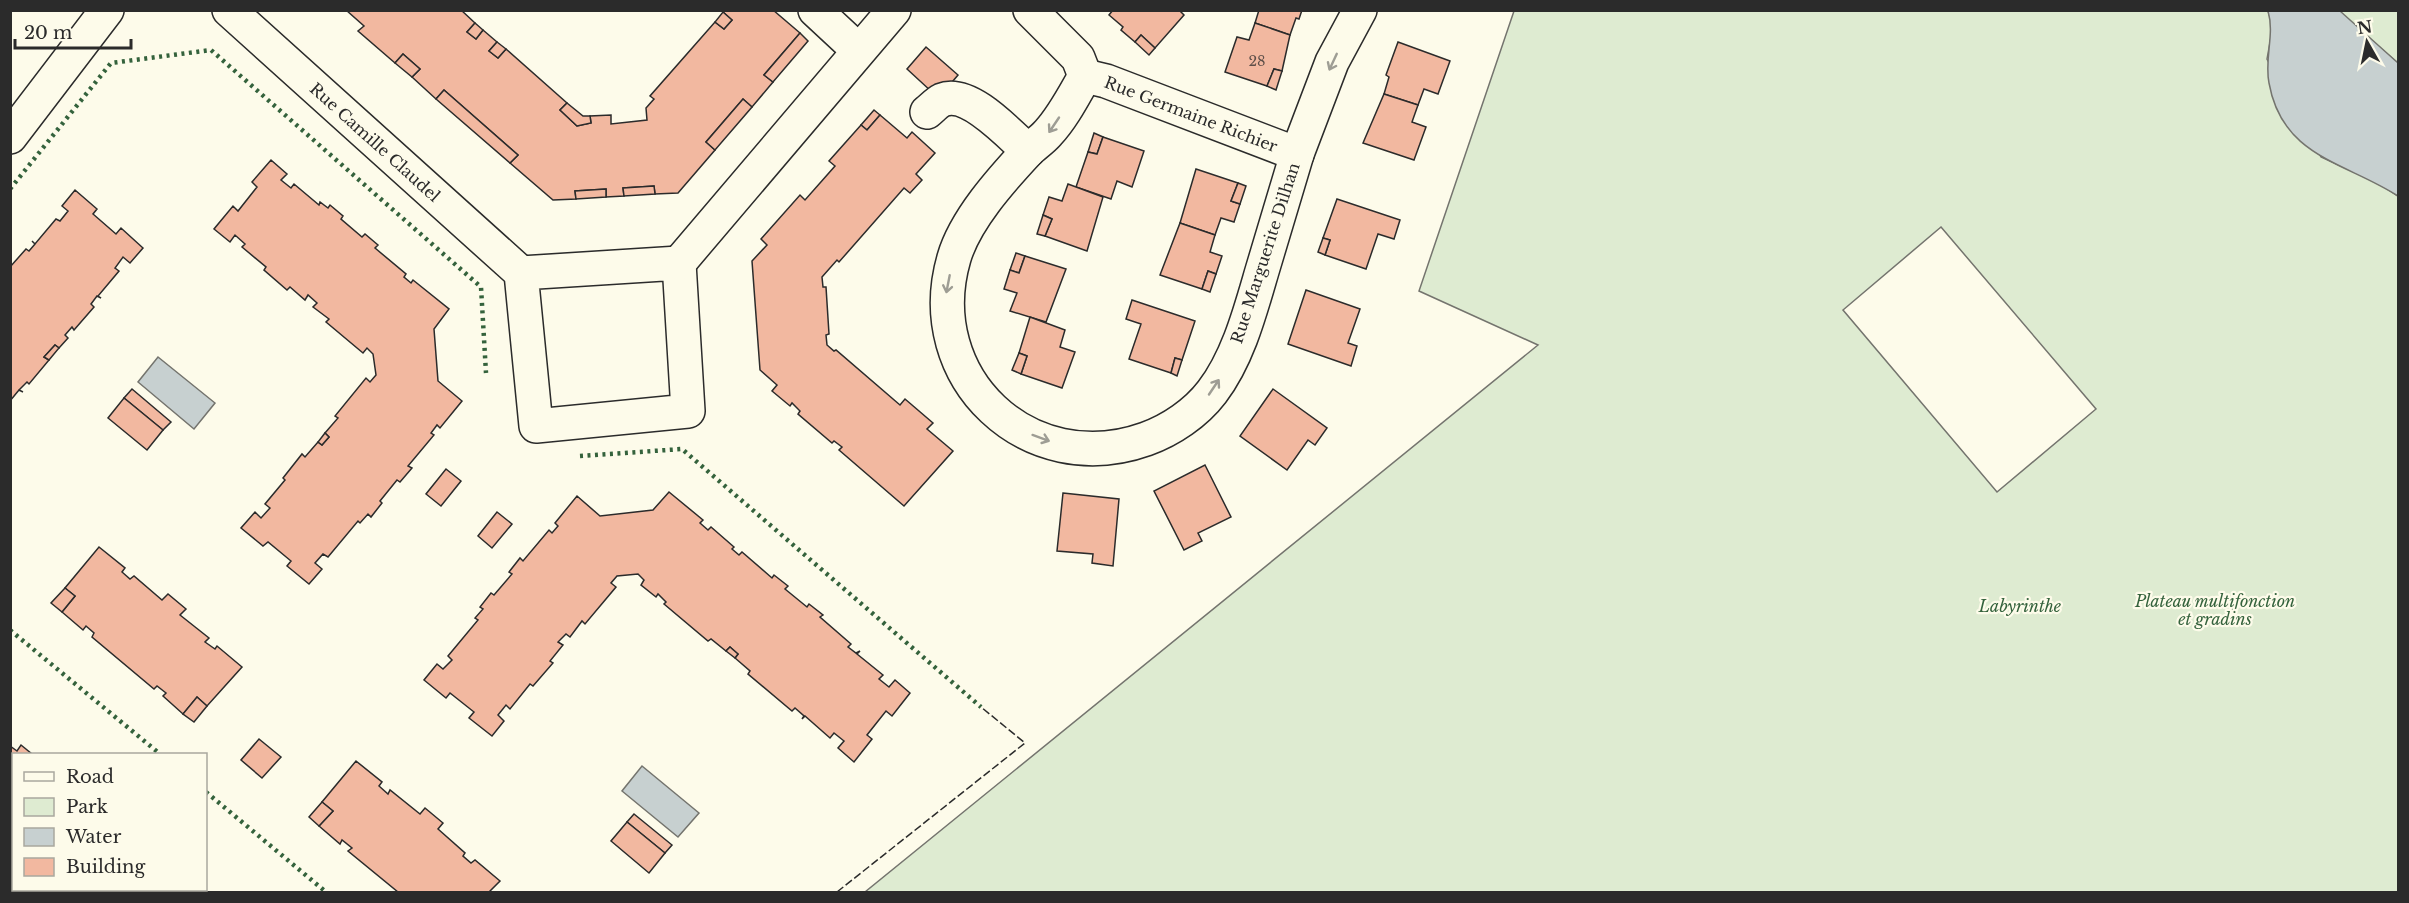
<svg xmlns="http://www.w3.org/2000/svg" width="2409" height="903" font-family="'Libre Baskerville',serif">
	<style>
		.green { fill: #deebd1; stroke: #74746e; stroke-width: 1.5; fill-rule: evenodd }
		.water { fill: #c7d0d0; stroke: #74746e; stroke-width: 1.5 }
		.building { fill: #f2b8a0; stroke: #2b2b2b; stroke-width: 1.5 }
		.lines { fill: none; stroke-linecap: round; stroke-linejoin: round }
		.minor-casing { stroke: #2b2b2b; stroke-width: 36 }
		.minor { stroke: #fdfbea; stroke-width: 33 }
		.hedge { stroke: #34623c; stroke-width: 4.5; stroke-dasharray: 3 4.5; stroke-linecap: butt }
		.fence { stroke: #2b2b2b; stroke-width: 1.5; stroke-dasharray: 8 3; stroke-linecap: butt }
		.oneway { stroke: #9e9d94 }
		.labels { text-anchor: middle; stroke-width: 4.5; stroke-linejoin: round; paint-order: stroke }
		.number-label { font-size: 14px; fill: #5d4e48 }
		.street-label { font-size: 16px; fill: #2b2b2b; stroke: #fdfbea }
		.park-label { font-size: 16px; font-style: italic; fill: #34623c; stroke: #fdfbea }
	</style>
	<rect width="100%" height="100%" fill="#fdfbea"/>
	<g class="green">
		<path d="M 1514,11 L 2268,11 L 2273,26 L 2267,59 L 2321,157 L 2378,183 L 2398,196 L 2398,892 L 865,892 L 1538,345 L 1419,291 ZM 1941,227 L 2096,409 L 1997,492 L 1843,310 Z"/>
		<path d="M 2340,11 L 2398,11 L 2398,63 L 2343,16 Z"/>
	</g>
	<g class="water">
		<path d="M 2340,11 L 2398,63 L 2398,196 C 2345,162 2282,157 2269,83 C 2264,58 2275,35 2268,11 Z"/>
		<path d="M 158,357 L 215,403 L 194,429 L 138,382 Z"/>
		<path d="M 642,766 L 699,813 L 678,837 L 622,791 Z"/>
	</g>
	<g class="building">
		<path d="M 346,10 L 461,10 L 475,23 L 467,32 L 476,39 L 483,30 L 497,42 L 489,51 L 498,58 L 506,49 L 567,103 L 560,110 L 577,126 L 591,123 L 590,116 L 611,115 L 611,124 L 647,120 L 646,108 L 654,99 L 650,96 L 715,22 L 724,29 L 732,20 L 723,12 L 725,10 L 773,10 L 800,33 L 764,75 L 773,82 L 752,107 L 743,99 L 706,142 L 715,150 L 678,193 L 655,194 L 654,186 L 623,188 L 624,196 L 606,197 L 606,189 L 575,191 L 576,199 L 553,200 L 510,163 L 518,155 L 444,90 L 436,99 L 412,77 L 420,69 L 403,54 L 395,63 L 358,31 L 364,26 Z"/>
		<path d="M 1113,10 L 1179,10 L 1184,15 L 1155,48 L 1141,35 L 1135,42 L 1121,30 L 1123,27 L 1109,15 Z"/>
		<path d="M 1259,10 L 1302,10 L 1299,19 L 1296,18 L 1290,35 L 1255,23 Z"/>
		<path d="M 723,12 L 732,20 L 724,29 L 715,22 Z"/>
		<path d="M 475,23 L 483,30 L 476,39 L 467,32 Z"/>
		<path d="M 1255,23 L 1290,35 L 1282,71 L 1274,69 L 1267,86 L 1225,72 L 1237,37 L 1249,40 Z"/>
		<path d="M 800,33 L 808,41 L 773,82 L 764,75 Z"/>
		<path d="M 1141,35 L 1155,48 L 1149,55 L 1135,42 Z"/>
		<path d="M 497,42 L 506,49 L 498,58 L 489,51 Z"/>
		<path d="M 1398,42 L 1450,61 L 1438,94 L 1424,89 L 1418,105 L 1384,94 L 1389,77 L 1386,75 Z"/>
		<path d="M 926,47 L 958,75 L 947,88 L 933,93 L 907,69 Z"/>
		<path d="M 403,54 L 420,69 L 412,77 L 395,63 Z"/>
		<path d="M 1274,69 L 1282,71 L 1276,90 L 1267,86 Z"/>
		<path d="M 444,90 L 518,155 L 510,163 L 436,99 Z"/>
		<path d="M 1384,94 L 1418,105 L 1412,122 L 1426,127 L 1414,160 L 1363,143 Z"/>
		<path d="M 743,99 L 752,107 L 715,150 L 706,142 Z"/>
		<path d="M 567,103 L 583,116 L 590,116 L 591,123 L 577,126 L 560,110 Z"/>
		<path d="M 874,110 L 880,115 L 867,130 L 861,125 Z"/>
		<path d="M 880,115 L 907,138 L 912,132 L 935,153 L 916,174 L 922,180 L 910,193 L 904,188 L 839,262 L 837,260 L 822,277 L 823,287 L 826,287 L 829,334 L 826,335 L 827,345 L 834,351 L 836,350 L 900,405 L 905,399 L 933,423 L 927,429 L 953,451 L 904,506 L 839,450 L 842,447 L 834,441 L 832,443 L 798,414 L 800,411 L 792,403 L 790,406 L 772,391 L 777,385 L 760,370 L 752,261 L 767,245 L 761,239 L 800,195 L 805,200 L 835,166 L 829,161 L 861,125 L 867,130 Z"/>
		<path d="M 1094,133 L 1103,137 L 1097,154 L 1088,152 Z"/>
		<path d="M 1103,137 L 1144,151 L 1132,187 L 1117,181 L 1111,199 L 1076,187 L 1088,152 L 1097,154 Z"/>
		<path d="M 271,160 L 287,174 L 281,180 L 291,188 L 294,184 L 319,205 L 320,202 L 328,208 L 330,205 L 343,216 L 341,219 L 362,237 L 365,234 L 378,245 L 375,248 L 406,274 L 404,277 L 411,283 L 413,280 L 449,309 L 434,329 L 438,381 L 462,401 L 440,428 L 437,425 L 431,433 L 434,435 L 408,466 L 412,468 L 400,482 L 397,480 L 380,501 L 382,503 L 371,517 L 368,514 L 360,523 L 358,521 L 328,557 L 323,554 L 315,563 L 322,569 L 309,584 L 287,566 L 291,561 L 268,542 L 263,546 L 241,528 L 255,512 L 261,518 L 270,508 L 265,504 L 285,480 L 283,478 L 302,454 L 305,457 L 318,442 L 322,445 L 329,437 L 325,433 L 338,418 L 335,416 L 366,378 L 370,382 L 376,375 L 373,354 L 367,348 L 363,353 L 326,322 L 329,319 L 313,307 L 317,303 L 308,295 L 305,300 L 290,287 L 287,290 L 264,270 L 266,267 L 242,247 L 245,244 L 235,235 L 230,242 L 214,229 L 233,206 L 238,211 L 257,187 L 252,182 Z"/>
		<path d="M 1196,169 L 1238,183 L 1231,201 L 1240,204 L 1234,222 L 1221,218 L 1215,235 L 1180,223 Z"/>
		<path d="M 1238,183 L 1246,186 L 1240,204 L 1231,201 Z"/>
		<path d="M 1068,184 L 1103,197 L 1087,251 L 1045,236 L 1052,219 L 1043,215 L 1049,197 L 1062,201 Z"/>
		<path d="M 654,186 L 655,194 L 624,196 L 623,188 Z"/>
		<path d="M 606,189 L 606,197 L 576,199 L 575,191 Z"/>
		<path d="M 75,190 L 97,209 L 93,214 L 116,234 L 121,228 L 143,248 L 130,263 L 123,257 L 115,268 L 119,271 L 98,296 L 101,298 L 97,296 L 91,304 L 94,307 L 74,330 L 72,327 L 65,335 L 68,338 L 59,348 L 55,345 L 44,357 L 49,360 L 29,384 L 27,382 L 19,390 L 23,392 L 19,390 L 10,401 L 10,267 L 26,249 L 29,251 L 35,244 L 32,241 L 35,244 L 56,219 L 60,221 L 68,211 L 62,206 Z"/>
		<path d="M 1337,199 L 1400,220 L 1394,239 L 1378,234 L 1366,269 L 1325,255 L 1330,240 L 1323,238 Z"/>
		<path d="M 1043,215 L 1052,219 L 1045,236 L 1037,234 Z"/>
		<path d="M 1180,223 L 1215,235 L 1210,252 L 1222,256 L 1216,274 L 1208,271 L 1202,289 L 1160,275 Z"/>
		<path d="M 1323,238 L 1330,240 L 1325,255 L 1318,252 Z"/>
		<path d="M 1016,253 L 1025,256 L 1019,273 L 1010,270 Z"/>
		<path d="M 1025,256 L 1066,269 L 1046,322 L 1010,311 L 1017,293 L 1004,289 L 1010,270 L 1019,273 Z"/>
		<path d="M 1208,271 L 1216,274 L 1210,292 L 1202,289 Z"/>
		<path d="M 1306,290 L 1360,309 L 1348,343 L 1357,346 L 1351,366 L 1288,344 Z"/>
		<path d="M 1132,300 L 1195,321 L 1182,360 L 1175,358 L 1171,373 L 1129,359 L 1141,324 L 1126,319 Z"/>
		<path d="M 1030,317 L 1065,330 L 1060,347 L 1075,352 L 1062,388 L 1021,374 L 1027,356 L 1019,353 Z"/>
		<path d="M 55,345 L 59,348 L 49,360 L 44,357 Z"/>
		<path d="M 1019,353 L 1027,356 L 1021,374 L 1012,370 Z"/>
		<path d="M 1175,358 L 1182,360 L 1177,376 L 1171,373 Z"/>
		<path d="M 132,389 L 171,422 L 163,430 L 124,398 Z"/>
		<path d="M 1273,389 L 1327,428 L 1315,445 L 1308,440 L 1287,470 L 1240,436 Z"/>
		<path d="M 124,398 L 163,430 L 147,450 L 108,418 Z"/>
		<path d="M 325,433 L 329,437 L 322,445 L 318,442 Z"/>
		<path d="M 1205,465 L 1231,517 L 1198,533 L 1202,541 L 1184,550 L 1154,491 Z"/>
		<path d="M 446,469 L 461,481 L 441,506 L 426,494 Z"/>
		<path d="M 669,492 L 703,520 L 700,523 L 708,530 L 711,527 L 734,547 L 732,549 L 739,555 L 742,552 L 772,578 L 774,575 L 788,586 L 785,589 L 807,607 L 809,604 L 823,615 L 820,617 L 851,644 L 848,647 L 856,653 L 860,651 L 857,654 L 883,675 L 879,679 L 889,687 L 895,680 L 910,693 L 892,716 L 886,711 L 867,735 L 872,739 L 854,762 L 838,748 L 844,741 L 834,733 L 830,738 L 805,716 L 802,719 L 804,716 L 795,708 L 792,711 L 748,674 L 750,671 L 735,658 L 738,654 L 730,647 L 726,651 L 711,639 L 708,641 L 664,604 L 666,602 L 658,594 L 656,597 L 641,585 L 644,580 L 638,574 L 617,576 L 611,583 L 616,587 L 585,624 L 582,621 L 570,637 L 566,634 L 558,642 L 563,645 L 550,661 L 553,663 L 533,686 L 530,684 L 510,709 L 506,705 L 498,715 L 504,721 L 492,736 L 469,718 L 474,712 L 450,693 L 446,698 L 424,680 L 437,664 L 443,669 L 452,660 L 448,656 L 478,620 L 475,618 L 483,609 L 480,607 L 491,593 L 494,595 L 512,574 L 509,572 L 520,558 L 523,561 L 549,530 L 552,533 L 558,526 L 555,523 L 577,496 L 600,516 L 653,510 Z"/>
		<path d="M 1063,493 L 1119,499 L 1113,566 L 1092,563 L 1093,554 L 1057,551 Z"/>
		<path d="M 497,512 L 512,524 L 492,548 L 478,536 Z"/>
		<path d="M 99,547 L 125,568 L 122,572 L 130,579 L 134,576 L 162,600 L 168,594 L 186,609 L 180,615 L 209,638 L 205,642 L 215,649 L 217,646 L 242,667 L 207,706 L 197,697 L 183,714 L 163,696 L 166,693 L 157,686 L 154,689 L 92,637 L 94,633 L 86,626 L 83,630 L 62,612 L 75,596 L 65,588 Z"/>
		<path d="M 65,588 L 75,596 L 62,612 L 51,603 Z"/>
		<path d="M 730,647 L 738,654 L 735,658 L 726,651 Z"/>
		<path d="M 197,697 L 207,706 L 194,722 L 183,714 Z"/>
		<path d="M 259,739 L 281,757 L 262,778 L 241,760 Z"/>
		<path d="M 21,745 L 32,754 L 14,754 L 14,788 L 10,786 L 10,746 L 17,751 Z"/>
		<path d="M 356,761 L 382,782 L 379,786 L 388,794 L 390,790 L 420,814 L 425,808 L 443,823 L 438,829 L 465,853 L 463,856 L 471,863 L 475,860 L 500,881 L 489,892 L 398,892 L 348,851 L 352,848 L 342,840 L 340,844 L 319,826 L 333,811 L 322,802 Z"/>
		<path d="M 322,802 L 333,811 L 319,826 L 309,817 Z"/>
		<path d="M 634,814 L 672,845 L 665,853 L 627,822 Z"/>
		<path d="M 627,822 L 665,853 L 649,873 L 611,841 Z"/>
		<path d="M 146,890 L 195,890 L 198,892 L 148,892 Z"/>
	</g>
	<g class="lines">
		<g class="minor-casing">
			<g id="minor">
				<path d="M 229,10 L 521,273 L 536,426 L 688,411 L 679,263 L 521,273"/>
				<path d="M 815,10 L 858,50"/>
				<path d="M 1030,10 L 1078,58 L 1085,76"/>
				<path d="M 1085,76 C 1074,95 1063,117 1048,133 C 1042,140 1034,145 1028,151 C 1001,180 965,220 954,258 C 919,378 1029,481 1146,439 C 1171,430 1196,413 1212,392 C 1238,358 1250,312 1262,271 C 1274,232 1285,193 1297,154"/>
				<path d="M 1085,76 L 1106,81 L 1297,154 L 1332,62 L 1360,10"/>
				<path d="M 927,112 C 931,109 936,103 942,100 C 969,89 1009,134 1028,151"/>
				<path d="M 10,137 L 107,10"/>
				<path d="M 679,263 L 894,10"/>
			</g>
		</g>
		<use href="#minor" class="minor"/>
		<g class="hedge">
			<path d="M 10,189 L 111,63 L 211,50 L 481,287 L 486,373"/>
			<path d="M 580,456 L 682,449 L 981,707"/>
			<path d="M 10,630 L 160,754"/>
			<path d="M 206,792 L 326,892"/>
		</g>
		<path class="fence" d="M 837,892 L 1025,743 L 981,707"/>
	</g>
	<defs><path id="oneway-shaft" d="M-6 0H5M1.5-3L5.5 0L1.5 3" fill="none" stroke-width="1.6" stroke-linecap="round" stroke-linejoin="round" transform="scale(1.5)"/></defs>
	<g class="oneway">
		<use href="#oneway-shaft" transform="translate(1333 62) rotate(115)"/>
		<use href="#oneway-shaft" transform="translate(1054 125) rotate(124)"/>
		<use href="#oneway-shaft" transform="translate(948 284) rotate(101)"/>
		<use href="#oneway-shaft" transform="translate(1214 387) rotate(-56)"/>
		<use href="#oneway-shaft" transform="translate(1041 438) rotate(20)"/>
	</g>
	<g class="labels">
		<g class="number-label">
			<text x="1257" y="66">28</text>
		</g>
		<g class="street-label">
			<text transform="translate(1191 114) rotate(21)" y="6">Rue Germaine Richier</text>
			<text transform="translate(375 142) rotate(42)" y="6">Rue Camille Claudel</text>
			<text transform="translate(1265 253) rotate(-72)" y="6">Rue Marguerite Dilhan</text>
		</g>
		<g class="park-label">
			<text x="2215" y="607">Plateau multifonction<tspan x="2215" dy="18">et gradins</tspan></text>
			<text x="2020" y="612">Labyrinthe</text>
		</g>
	</g>
	<rect width="2409" height="903" fill="none" stroke="#2b2b2b" stroke-width="24"/>
	<rect x="12" y="753" width="195" height="138" fill="#fdfbea" stroke="#a9a89e" stroke-width="1.5"/>
	<rect x="24" y="772" width="30" height="9" fill="#fdfbea" stroke="#a9a89e" stroke-width="1.5"/>
	<text x="66" y="783" font-size="18" fill="#2b2b2b">Road</text>
	<rect x="24" y="798" width="30" height="18" fill="#deebd1" stroke="#a9a89e" stroke-width="1.5"/>
	<text x="66" y="813" font-size="18" fill="#2b2b2b">Park</text>
	<rect x="24" y="828" width="30" height="18" fill="#c7d0d0" stroke="#a9a89e" stroke-width="1.5"/>
	<text x="66" y="843" font-size="18" fill="#2b2b2b">Water</text>
	<rect x="24" y="858" width="30" height="18" fill="#f2b8a0" stroke="#a9a89e" stroke-width="1.5"/>
	<text x="66" y="873" font-size="18" fill="#2b2b2b">Building</text>
	<g transform="translate(2367 42) rotate(351)" stroke="#fdfbea" stroke-width="4.5" paint-order="stroke">
	<path d="M0-4.5L10 22L0 15L-10 22Z" fill="#2b2b2b"/>
	<text y="-9" font-size="16" font-weight="bold" text-anchor="middle" fill="#2b2b2b">N</text>
	</g>
	<path d="M15 39v9h116v-9" fill="none" stroke="#2b2b2b" stroke-width="3"/>
	<text x="24" y="39" font-size="18" fill="#2b2b2b" stroke="#fdfbea" stroke-width="4.5" paint-order="stroke">20 m</text>
</svg>
